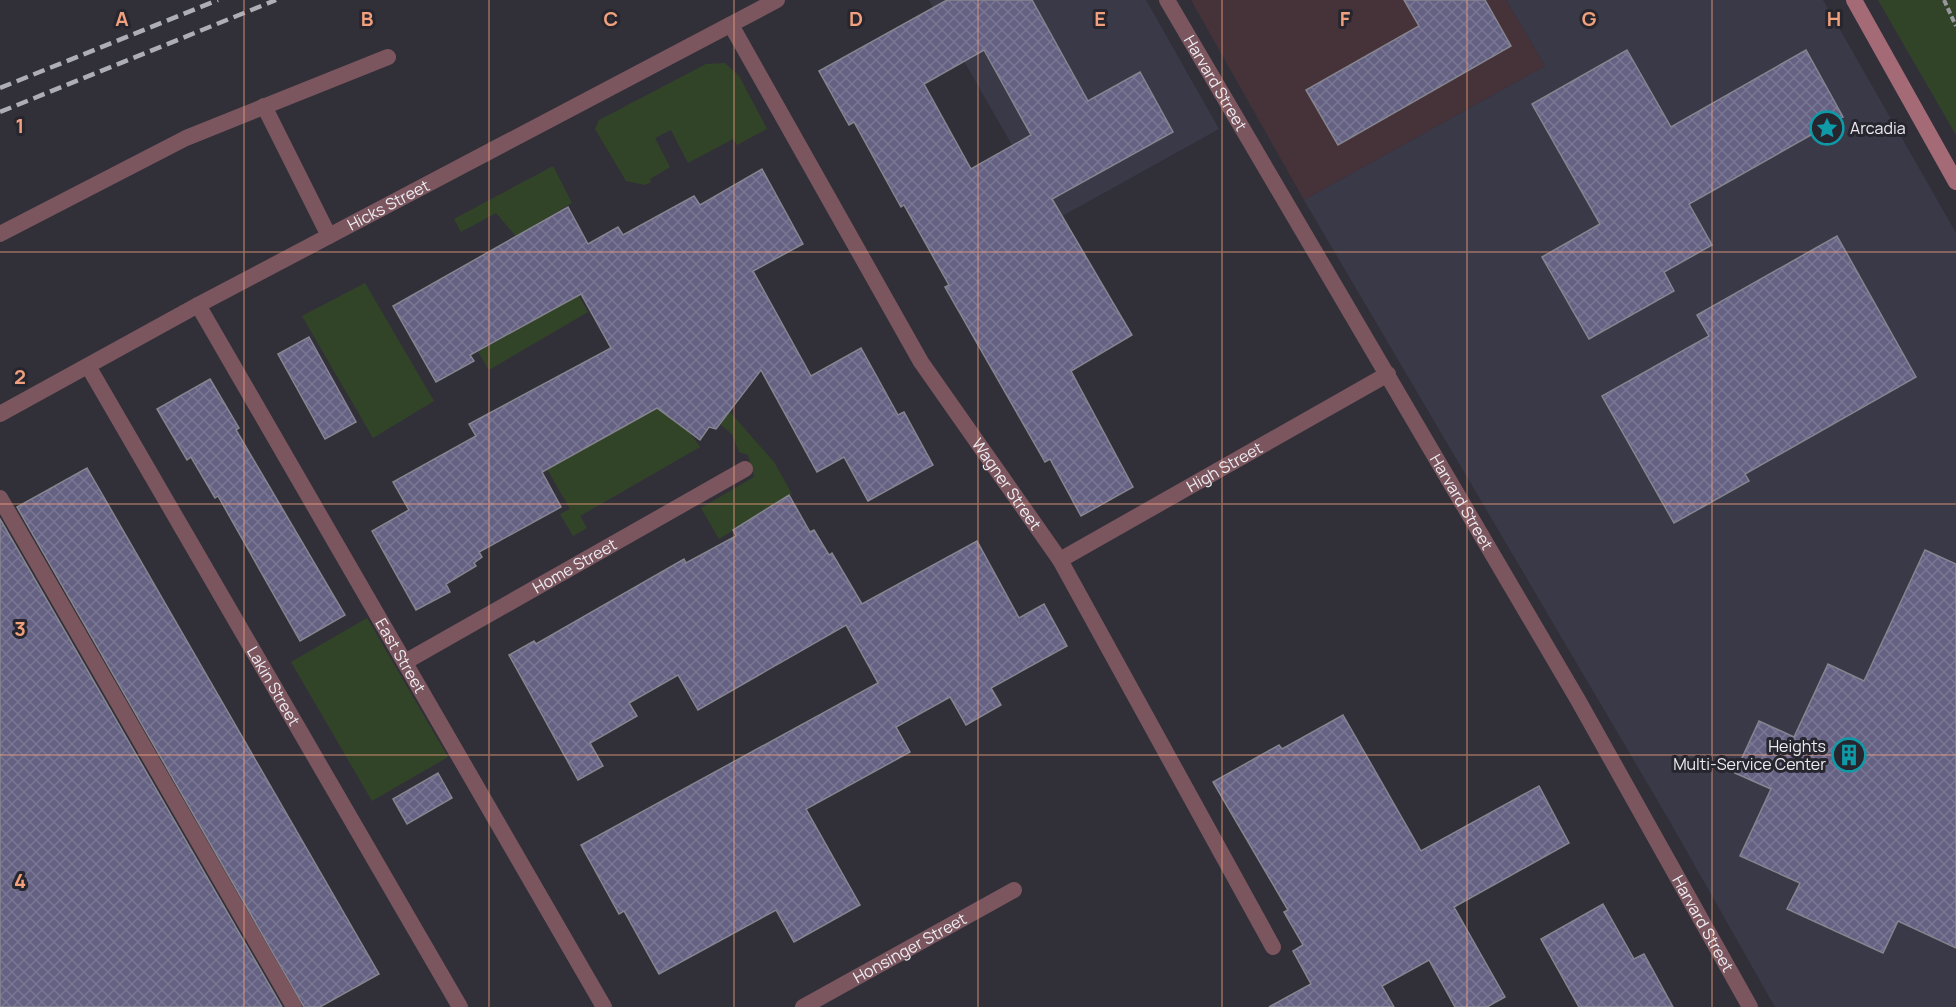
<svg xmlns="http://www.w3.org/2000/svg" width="1956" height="1007" font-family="Manrope,sans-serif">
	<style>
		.built { fill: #3a3948 }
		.industrial { fill: #463339 }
		.grass { fill: #324428 }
		.building { fill: url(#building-cross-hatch); stroke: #868590; stroke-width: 1.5; fill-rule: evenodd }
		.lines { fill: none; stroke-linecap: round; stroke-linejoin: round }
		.path { stroke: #97979e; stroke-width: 4; stroke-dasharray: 6 3; stroke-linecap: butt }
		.service { stroke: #7c565e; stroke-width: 16 }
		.minor { stroke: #7c565e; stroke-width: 16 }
		.tertiary { stroke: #7c565e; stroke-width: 16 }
		.secondary { stroke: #a46a76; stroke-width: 16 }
		.rail { stroke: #aeaeb5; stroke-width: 4.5; stroke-dasharray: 12 6; stroke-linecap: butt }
		.grid { fill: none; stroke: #f1a17d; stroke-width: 1.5; stroke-opacity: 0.55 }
		.labels { text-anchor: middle; stroke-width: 6; stroke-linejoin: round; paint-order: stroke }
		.street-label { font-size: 16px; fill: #ececf2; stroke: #27262f }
		.poi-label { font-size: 16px; fill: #ececf2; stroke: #27262f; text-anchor: start }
		.grid-label { font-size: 20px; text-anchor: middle; font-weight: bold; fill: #f1a17d; stroke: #27262f; stroke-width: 6; stroke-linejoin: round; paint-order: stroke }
	</style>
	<defs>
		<pattern id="building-cross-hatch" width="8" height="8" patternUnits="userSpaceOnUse" patternTransform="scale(1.5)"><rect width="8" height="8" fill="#646182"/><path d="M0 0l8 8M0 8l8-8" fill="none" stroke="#7a7894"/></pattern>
	</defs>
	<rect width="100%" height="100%" fill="#313039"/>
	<g class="built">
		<path d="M 929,0 L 1146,0 L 1219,129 L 1055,220 Z"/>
		<path d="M 1506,0 L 1823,0 L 1956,233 L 1956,1007 L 1775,1007 L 1669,820 L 1304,200 L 1545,66 Z"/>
	</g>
	<path class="industrial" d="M 1191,0 L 1506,0 L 1545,66 L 1304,200 Z"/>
	<g class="grass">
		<path d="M 1878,0 L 1956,0 L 1956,135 Z"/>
		<path d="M 725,63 L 739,76 L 767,129 L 737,145 L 733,139 L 688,163 L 671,130 L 655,138 L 670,167 L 650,179 L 651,182 L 645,185 L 626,181 L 595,129 L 599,120 L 706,64 Z"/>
		<path d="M 553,166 L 572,203 L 525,231 L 561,264 L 588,312 L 489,370 L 478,352 L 551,310 L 526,248 L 496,213 L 461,232 L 454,219 Z"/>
		<path d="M 365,283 L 434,401 L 373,438 L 302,316 Z"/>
		<path d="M 647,401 L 688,430 L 700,447 L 580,516 L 587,528 L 573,536 L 560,514 L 570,509 L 547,469 L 652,411 Z"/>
		<path d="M 730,412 L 774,462 L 792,494 L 719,539 L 701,508 L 754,477 L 748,455 L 739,452 L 732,434 L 720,424 Z"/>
		<path d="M 367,618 L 448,757 L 372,801 L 291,662 Z"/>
	</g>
	<g class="building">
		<path d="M 947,0 L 1032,0 L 1088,101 L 1140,72 L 1173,132 L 1052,199 L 1132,335 L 1071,371 L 1133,487 L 1081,516 L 1050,459 L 1045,462 L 945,287 L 949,285 L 904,205 L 901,207 L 854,122 L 849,125 L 819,71 ZM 984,50 L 1031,135 L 971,169 L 924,84 Z"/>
		<path d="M 1404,0 L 1485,0 L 1511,46 L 1338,145 L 1306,90 L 1419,26 Z"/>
		<path d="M 1627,50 L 1671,127 L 1806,50 L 1843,117 L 1689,204 L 1712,245 L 1664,272 L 1674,291 L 1589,339 L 1542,257 L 1600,224 L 1532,104 Z"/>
		<path d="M 762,169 L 803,244 L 753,271 L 811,376 L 861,348 L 898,415 L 904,412 L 933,465 L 868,501 L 844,457 L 817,472 L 761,370 L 716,429 L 709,427 L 700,440 L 657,408 L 542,472 L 561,507 L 479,552 L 482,557 L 474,563 L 476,566 L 446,584 L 450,592 L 416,610 L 372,531 L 409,510 L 393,482 L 476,436 L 469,424 L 611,348 L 581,294 L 470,355 L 474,361 L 436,382 L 393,306 L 568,207 L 588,244 L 618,227 L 623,235 L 694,196 L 700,205 Z"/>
		<path d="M 1837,236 L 1916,377 L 1745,474 L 1749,481 L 1674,523 L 1602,396 L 1709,336 L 1697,315 Z"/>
		<path d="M 309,337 L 356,422 L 325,439 L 278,354 Z"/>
		<path d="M 210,379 L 239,428 L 236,430 L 345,615 L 300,641 L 218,496 L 215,498 L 191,457 L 187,460 L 157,409 Z"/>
		<path d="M 87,468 L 379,974 L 320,1007 L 304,1007 L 17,507 Z"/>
		<path d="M 789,495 L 810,532 L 814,530 L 829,555 L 832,553 L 862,604 L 977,541 L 1019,618 L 1044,604 L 1067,646 L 991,688 L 1001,705 L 966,725 L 950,697 L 896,727 L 910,752 L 806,809 L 860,905 L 794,942 L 776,910 L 659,974 L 624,911 L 619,914 L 581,845 L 878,683 L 846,625 L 698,710 L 678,675 L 629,703 L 637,716 L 590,743 L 603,766 L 578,780 L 509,655 L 534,641 L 536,644 L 684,559 L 686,563 L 736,536 L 733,530 Z"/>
		<path d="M 0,519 L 282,1007 L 0,1007 Z"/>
		<path d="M 1925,550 L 1956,564 L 1956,948 L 1898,921 L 1883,953 L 1787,909 L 1800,883 L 1740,856 L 1771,789 L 1735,773 L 1759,721 L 1794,737 L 1828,664 L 1864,681 Z"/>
		<path d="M 1343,715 L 1421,851 L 1539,786 L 1569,843 L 1454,907 L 1505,997 L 1487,1007 L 1455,1007 L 1429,960 L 1382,986 L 1394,1007 L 1269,1007 L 1311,984 L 1293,951 L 1303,945 L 1284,912 L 1288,910 L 1213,782 L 1279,745 L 1282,749 Z"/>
		<path d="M 438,773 L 452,798 L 407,824 L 393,799 Z"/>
		<path d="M 1603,904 L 1634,959 L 1644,954 L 1673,1007 L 1579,1007 L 1541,939 Z"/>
	</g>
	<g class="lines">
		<path class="path" d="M 1944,0 L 1956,26"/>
		<g class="service">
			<path d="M 264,106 L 329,236"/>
			<path d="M 0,234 L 186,138 L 388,57"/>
			<path d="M 0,498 L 294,1007"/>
		</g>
		<g class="minor">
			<path id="s1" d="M 731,25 L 921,362 L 1060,560 L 1273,947"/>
			<path id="s2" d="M 198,305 L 604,1007"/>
			<path id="s3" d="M 88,366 L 460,1007"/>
			<path id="s4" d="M 1060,560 L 1388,374"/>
			<path id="s5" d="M 405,662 L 745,469"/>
			<path id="s6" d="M 803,1007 L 1014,890"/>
		</g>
		<g class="tertiary">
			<path id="s7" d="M 1167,0 L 1578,700 L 1750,1007"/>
			<path id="s8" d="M 0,414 L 198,305 L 777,0"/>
		</g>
		<path class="secondary" d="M 1854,0 L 1956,182"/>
		<g class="rail">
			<path d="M 0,88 L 218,0"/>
			<path d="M 0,112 L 276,0"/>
		</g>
	</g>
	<path class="grid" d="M 244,0 L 244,1007M 489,0 L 489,1007M 734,0 L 734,1007M 978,0 L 978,1007M 1222,0 L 1222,1007M 1467,0 L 1467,1007M 1712,0 L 1712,1007M 0,252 L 1956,252M 0,504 L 1956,504M 0,755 L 1956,755"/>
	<defs>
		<g id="sight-ring" transform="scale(1.725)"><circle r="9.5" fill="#27262f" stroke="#0f9aa8" stroke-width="1.5"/><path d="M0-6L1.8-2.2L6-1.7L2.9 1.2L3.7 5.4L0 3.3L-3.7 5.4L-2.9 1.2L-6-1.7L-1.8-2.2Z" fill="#0f9aa8"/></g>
		<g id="building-ring" transform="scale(1.725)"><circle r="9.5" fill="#27262f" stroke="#0f9aa8" stroke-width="1.5"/><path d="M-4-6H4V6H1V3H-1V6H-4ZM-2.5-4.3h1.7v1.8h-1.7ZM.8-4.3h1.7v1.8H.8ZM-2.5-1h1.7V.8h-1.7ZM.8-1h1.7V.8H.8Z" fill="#0f9aa8"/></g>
	</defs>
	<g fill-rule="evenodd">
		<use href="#sight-ring" x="1827" y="128"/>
		<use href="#building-ring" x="1849" y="755"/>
	</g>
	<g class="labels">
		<g class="street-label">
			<text dy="6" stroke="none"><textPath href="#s7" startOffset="96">Harvard Street</textPath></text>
			<text dy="6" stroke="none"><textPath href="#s8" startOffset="441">Hicks Street</textPath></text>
			<text dy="6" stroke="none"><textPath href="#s4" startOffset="189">High Street</textPath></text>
			<text dy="6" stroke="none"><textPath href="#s1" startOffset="536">Wagner Street</textPath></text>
			<text dy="6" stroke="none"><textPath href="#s7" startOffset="582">Harvard Street</textPath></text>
			<text dy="6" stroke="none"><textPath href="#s5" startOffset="195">Home Street</textPath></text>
			<text dy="6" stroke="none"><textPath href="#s2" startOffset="405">East Street</textPath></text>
			<text dy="6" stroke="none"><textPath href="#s3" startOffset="370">Lakin Street</textPath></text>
			<text dy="6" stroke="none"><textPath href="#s7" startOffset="1068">Harvard Street</textPath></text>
			<text dy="6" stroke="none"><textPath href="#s6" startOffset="122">Honsinger Street</textPath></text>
		</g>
		<g class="poi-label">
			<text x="1850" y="134">Arcadia</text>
			<text x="1826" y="752" text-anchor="end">Heights<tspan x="1826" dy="18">Multi-Service Center</tspan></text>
		</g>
	</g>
	<g class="grid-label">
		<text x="122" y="26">A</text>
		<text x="367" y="26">B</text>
		<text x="611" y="26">C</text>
		<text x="856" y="26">D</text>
		<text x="1100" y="26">E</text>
		<text x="1345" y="26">F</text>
		<text x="1589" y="26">G</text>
		<text x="1834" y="26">H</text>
		<text x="20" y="133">1</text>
		<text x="20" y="384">2</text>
		<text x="20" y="636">3</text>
		<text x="20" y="888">4</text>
	</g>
</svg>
